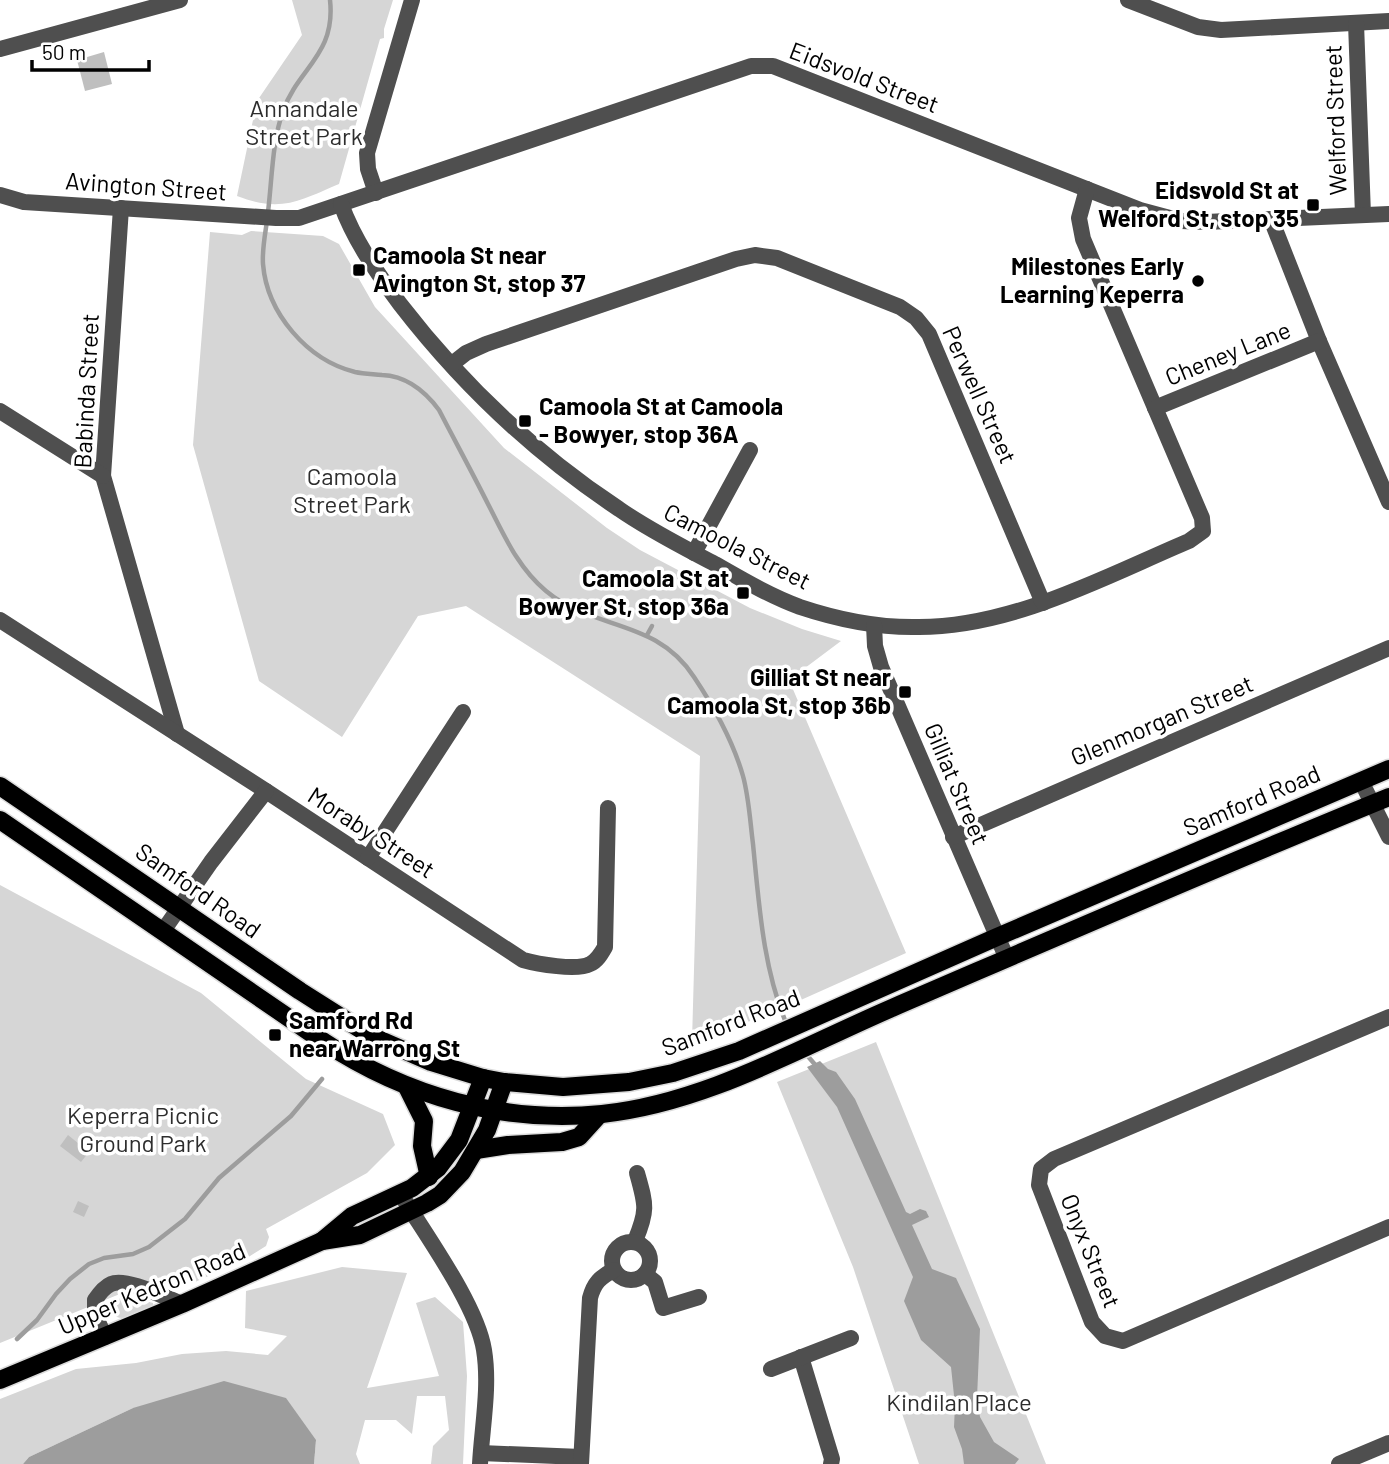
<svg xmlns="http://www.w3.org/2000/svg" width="1389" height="1464" font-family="Barlow,sans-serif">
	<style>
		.green { fill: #d6d6d6 }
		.water { fill: #9d9d9d }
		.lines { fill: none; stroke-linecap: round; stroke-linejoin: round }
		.stream { stroke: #9d9d9d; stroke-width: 4.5 }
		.building { fill: #bfbfbf }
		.major-casing { stroke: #dbdbdb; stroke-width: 21 }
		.minor { stroke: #4f4f4f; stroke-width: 16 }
		.major { stroke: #000; stroke-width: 18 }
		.poi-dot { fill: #000; stroke: #fff; stroke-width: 2.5 }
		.labels { text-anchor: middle; stroke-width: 7; stroke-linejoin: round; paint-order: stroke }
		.street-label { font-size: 24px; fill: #000; stroke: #fff }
		.park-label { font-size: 24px; fill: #2d2d2d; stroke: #fff }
		.poi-label { font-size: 24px; font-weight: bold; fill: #000; stroke: #fff; text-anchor: end }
	</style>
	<rect width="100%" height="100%" fill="#fff"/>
	<g class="green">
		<path d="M 292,0 L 393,0 L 384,29 L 384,38 L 380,39 L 339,184 C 299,201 281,213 237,196 L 257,101 L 302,35 Z"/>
		<path d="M 251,231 L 323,236 L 339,244 L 375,307 L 504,448 L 607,528 L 640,550 L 750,608 L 802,629 L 841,641 L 789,680 L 906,953 L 765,1016 L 692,1041 L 700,756 L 466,606 L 418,616 L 342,737 L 259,681 L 193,445 L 210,232 L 242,235 Z"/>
		<path d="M 0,885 L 201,993 L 306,1079 L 383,1114 L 395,1145 L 367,1173 L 266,1229 L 269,1237 L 266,1246 L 242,1261 L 195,1282 L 176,1285 L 157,1283 L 160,1281 L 159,1278 L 0,1343 Z"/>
		<path d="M 876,1042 L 1046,1464 L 919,1464 L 853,1267 L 777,1082 Z"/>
		<path d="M 342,1267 L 407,1273 L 367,1388 L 439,1376 L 416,1303 L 435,1297 L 463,1322 L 467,1376 L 463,1464 L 431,1464 L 433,1446 L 449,1430 L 445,1396 L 417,1396 L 412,1434 L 396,1420 L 365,1420 L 356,1454 L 360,1464 L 314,1464 L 316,1440 L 133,1408 L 29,1457 L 23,1464 L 0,1464 L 0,1399 L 76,1369 L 136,1363 L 182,1354 L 226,1351 L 268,1355 L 287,1336 L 245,1328 L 246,1291 Z"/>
		<path d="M 127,1296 L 153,1303 L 153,1306 C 141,1312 122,1325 111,1313 C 110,1303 118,1298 127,1296 Z"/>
	</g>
	<g class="water">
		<path d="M 820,1061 L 828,1069 L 836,1072 L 855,1099 L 906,1212 L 910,1214 L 920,1209 L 926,1211 L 929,1217 L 912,1225 L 932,1269 L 956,1278 L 980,1329 L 977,1398 L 980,1417 L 994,1442 L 1019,1459 L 1015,1464 L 964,1464 L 962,1449 L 954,1427 L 955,1405 L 951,1367 L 921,1340 L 904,1301 L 913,1277 L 837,1107 L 807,1067 Z"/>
		<path d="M 224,1381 L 286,1398 L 316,1440 L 314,1464 L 23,1464 L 29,1457 L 133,1408 Z"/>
	</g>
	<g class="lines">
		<g class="stream">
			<path d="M 268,212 C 272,180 272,142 283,111 C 298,68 336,55 330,0"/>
			<path d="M 267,221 C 265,235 262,250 263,264 C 267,313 307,360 355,372 C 364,374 373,374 382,375 C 406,376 425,391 439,410 C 455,441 472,472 488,504 C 504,535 518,568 546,591 C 594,631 656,618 694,677 C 714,707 733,741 743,776 C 749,798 750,821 753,844 C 759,904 763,969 787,1025"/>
			<path d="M 647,635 L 652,626"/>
			<path d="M 805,1053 L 818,1068"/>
			<path d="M 17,1339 L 37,1320 L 56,1294 L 70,1279 L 89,1264 L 104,1258 L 133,1254 L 149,1247 L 185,1219 L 219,1178 L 291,1116 L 322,1079"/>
		</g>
	</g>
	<g class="building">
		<path d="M 104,52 L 112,84 L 85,91 L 77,60 Z"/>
		<path d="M 68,1135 L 89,1152 L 81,1162 L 60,1146 Z"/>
		<path d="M 78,1201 L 89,1206 L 84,1217 L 73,1212 Z"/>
	</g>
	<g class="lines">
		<g class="major-casing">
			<g id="major">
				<path d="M 0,786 L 300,991 L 371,1036 L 431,1062 L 483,1078 L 504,1082 L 563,1087 L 629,1082 L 673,1073 L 739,1051 L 997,937 L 1389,769"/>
				<path d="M 0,820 L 324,1042 C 406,1096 503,1124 602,1114 C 705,1103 797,1049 892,1008 C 1057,937 1222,865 1389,797"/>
				<path d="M 407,1087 L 424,1121 L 422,1146 L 429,1177"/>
				<path d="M 476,1150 L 508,1145 L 562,1142 L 579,1137 L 599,1115"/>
				<path d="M 322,1241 L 352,1216 L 412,1188 L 438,1168 L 459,1140 L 483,1078"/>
				<path d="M 0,1380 L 182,1304 L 322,1241 L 360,1235 L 427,1203 L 440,1195 L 462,1172 L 487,1130 L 504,1082"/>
			</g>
		</g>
		<g class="minor">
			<path d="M 1128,0 L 1198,27 L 1221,30 L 1389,21"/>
			<path d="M 1356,23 L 1363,215"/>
			<path d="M 0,49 L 180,0"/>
			<path d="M 376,193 L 368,169 L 367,153 L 412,0"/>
			<path d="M 0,195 L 24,202 L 276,218 L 299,218 L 751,66 L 773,66 L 1140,210 L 1181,221 L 1206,222 L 1389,214"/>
			<path d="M 341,204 C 354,240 377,273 400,304 C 461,383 536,454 619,509 C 649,530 683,547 715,564 C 743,580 770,596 800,607 C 839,620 879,628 919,627 C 1013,627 1104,577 1189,541 L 1203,531 L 1202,518 L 1083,239 L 1079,218 L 1087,189"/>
			<path d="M 121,208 L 103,476 L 177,734"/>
			<path d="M 1271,219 L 1319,341 L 1389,502"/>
			<path d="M 452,364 L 466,353 L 486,344 L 736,259 L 755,255 L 777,258 L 900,307 L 916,318 L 929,334 L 1043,603"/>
			<path d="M 1155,408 L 1319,341"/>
			<path d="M 0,411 L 103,476"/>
			<path d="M 694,553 L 750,450"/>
			<path d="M 0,620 L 266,791 L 523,960 C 537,964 577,971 590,964 C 597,961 601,954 605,947 L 608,808"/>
			<path d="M 874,625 L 875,646 L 881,667 L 1007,959"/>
			<path d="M 1361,781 L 1389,837"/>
			<path d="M 953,837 L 1389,648"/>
			<path d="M 368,858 L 463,712"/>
			<path d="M 163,931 L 211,862 L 266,791"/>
			<path d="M 1389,1017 L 1054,1159 L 1041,1169 L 1039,1185 L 1092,1322 L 1105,1336 L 1123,1341 L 1389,1227"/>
			<path d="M 400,1193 C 425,1234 477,1305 484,1350 C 490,1387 482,1427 480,1464"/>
			<path d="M 635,1241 C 648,1210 646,1205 637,1173"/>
			<circle cx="631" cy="1261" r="19"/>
			<path d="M 645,1274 L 655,1282 L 663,1308 L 699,1297"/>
			<path d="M 105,1337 L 95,1315 L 95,1300 C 99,1294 104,1287 111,1284 C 126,1277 166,1298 182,1304"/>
			<path d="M 801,1357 L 832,1459 L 831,1464"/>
			<path d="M 771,1369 L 851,1338"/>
			<path d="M 481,1453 L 581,1457"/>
			<path d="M 581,1464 L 590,1298 C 594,1283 600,1277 614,1270"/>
			<path d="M 1339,1464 L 1389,1443"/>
		</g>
		<use href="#major" class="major"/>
	</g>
	<g class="poi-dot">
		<rect x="1306" y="198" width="14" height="14" rx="3.5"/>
		<rect x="352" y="263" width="14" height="14" rx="3.5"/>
		<circle cx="1198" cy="281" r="7"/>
		<rect x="518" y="414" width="14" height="14" rx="3.5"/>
		<rect x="736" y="586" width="14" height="14" rx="3.5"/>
		<rect x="898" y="685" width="14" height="14" rx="3.5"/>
		<rect x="268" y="1028" width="14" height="14" rx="3.5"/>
	</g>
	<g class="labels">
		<g class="street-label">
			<text transform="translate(864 78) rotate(21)" y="8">Eidsvold Street</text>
			<text transform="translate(1336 120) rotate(-92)" y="8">Welford Street</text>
			<text transform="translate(146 187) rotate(4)" y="8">Avington Street</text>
			<text transform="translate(1228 354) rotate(-22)" y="8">Cheney Lane</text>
			<text transform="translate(87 391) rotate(-87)" y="8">Babinda Street</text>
			<text transform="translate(979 395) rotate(66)" y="8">Perwell Street</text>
			<text transform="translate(737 547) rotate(27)" y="8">Camoola Street</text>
			<text transform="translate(1162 721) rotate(-23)" y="8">Glenmorgan Street</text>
			<text transform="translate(956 784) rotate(67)" y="8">Gilliat Street</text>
			<text transform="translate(1252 801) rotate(-23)" y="8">Samford Road</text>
			<text transform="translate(371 833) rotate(33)" y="8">Moraby Street</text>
			<text transform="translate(198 891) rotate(35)" y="8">Samford Road</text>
			<text transform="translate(731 1023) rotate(-21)" y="8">Samford Road</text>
			<text transform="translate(1090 1251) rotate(68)" y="8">Onyx Street</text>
			<text transform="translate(152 1289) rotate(-23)" y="8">Upper Kedron Road</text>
		</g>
		<g class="park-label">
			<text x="304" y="117">Annandale<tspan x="304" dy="28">Street Park</tspan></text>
			<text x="352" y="485">Camoola<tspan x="352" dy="28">Street Park</tspan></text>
			<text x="143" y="1124">Keperra Picnic<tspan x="143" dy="28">Ground Park</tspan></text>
			<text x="959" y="1411">Kindilan Place</text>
		</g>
		<g class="poi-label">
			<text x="1299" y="199">Eidsvold St at<tspan x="1299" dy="28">Welford St, stop 35</tspan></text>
			<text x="373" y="264" text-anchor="start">Camoola St near<tspan x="373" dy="28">Avington St, stop 37</tspan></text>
			<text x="1184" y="275">Milestones Early<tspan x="1184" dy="28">Learning Keperra</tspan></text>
			<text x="539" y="415" text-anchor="start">Camoola St at Camoola<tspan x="539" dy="28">- Bowyer, stop 36A</tspan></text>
			<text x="729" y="587">Camoola St at<tspan x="729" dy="28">Bowyer St, stop 36a</tspan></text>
			<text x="891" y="686">Gilliat St near<tspan x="891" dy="28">Camoola St, stop 36b</tspan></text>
			<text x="289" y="1029" text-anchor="start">Samford Rd<tspan x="289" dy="28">near Warrong St</tspan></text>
		</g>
	</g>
	<path d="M32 60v10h117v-10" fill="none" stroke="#000000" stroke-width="3.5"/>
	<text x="42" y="60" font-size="21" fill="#000000" stroke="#ffffff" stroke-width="5" paint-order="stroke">50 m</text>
</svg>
